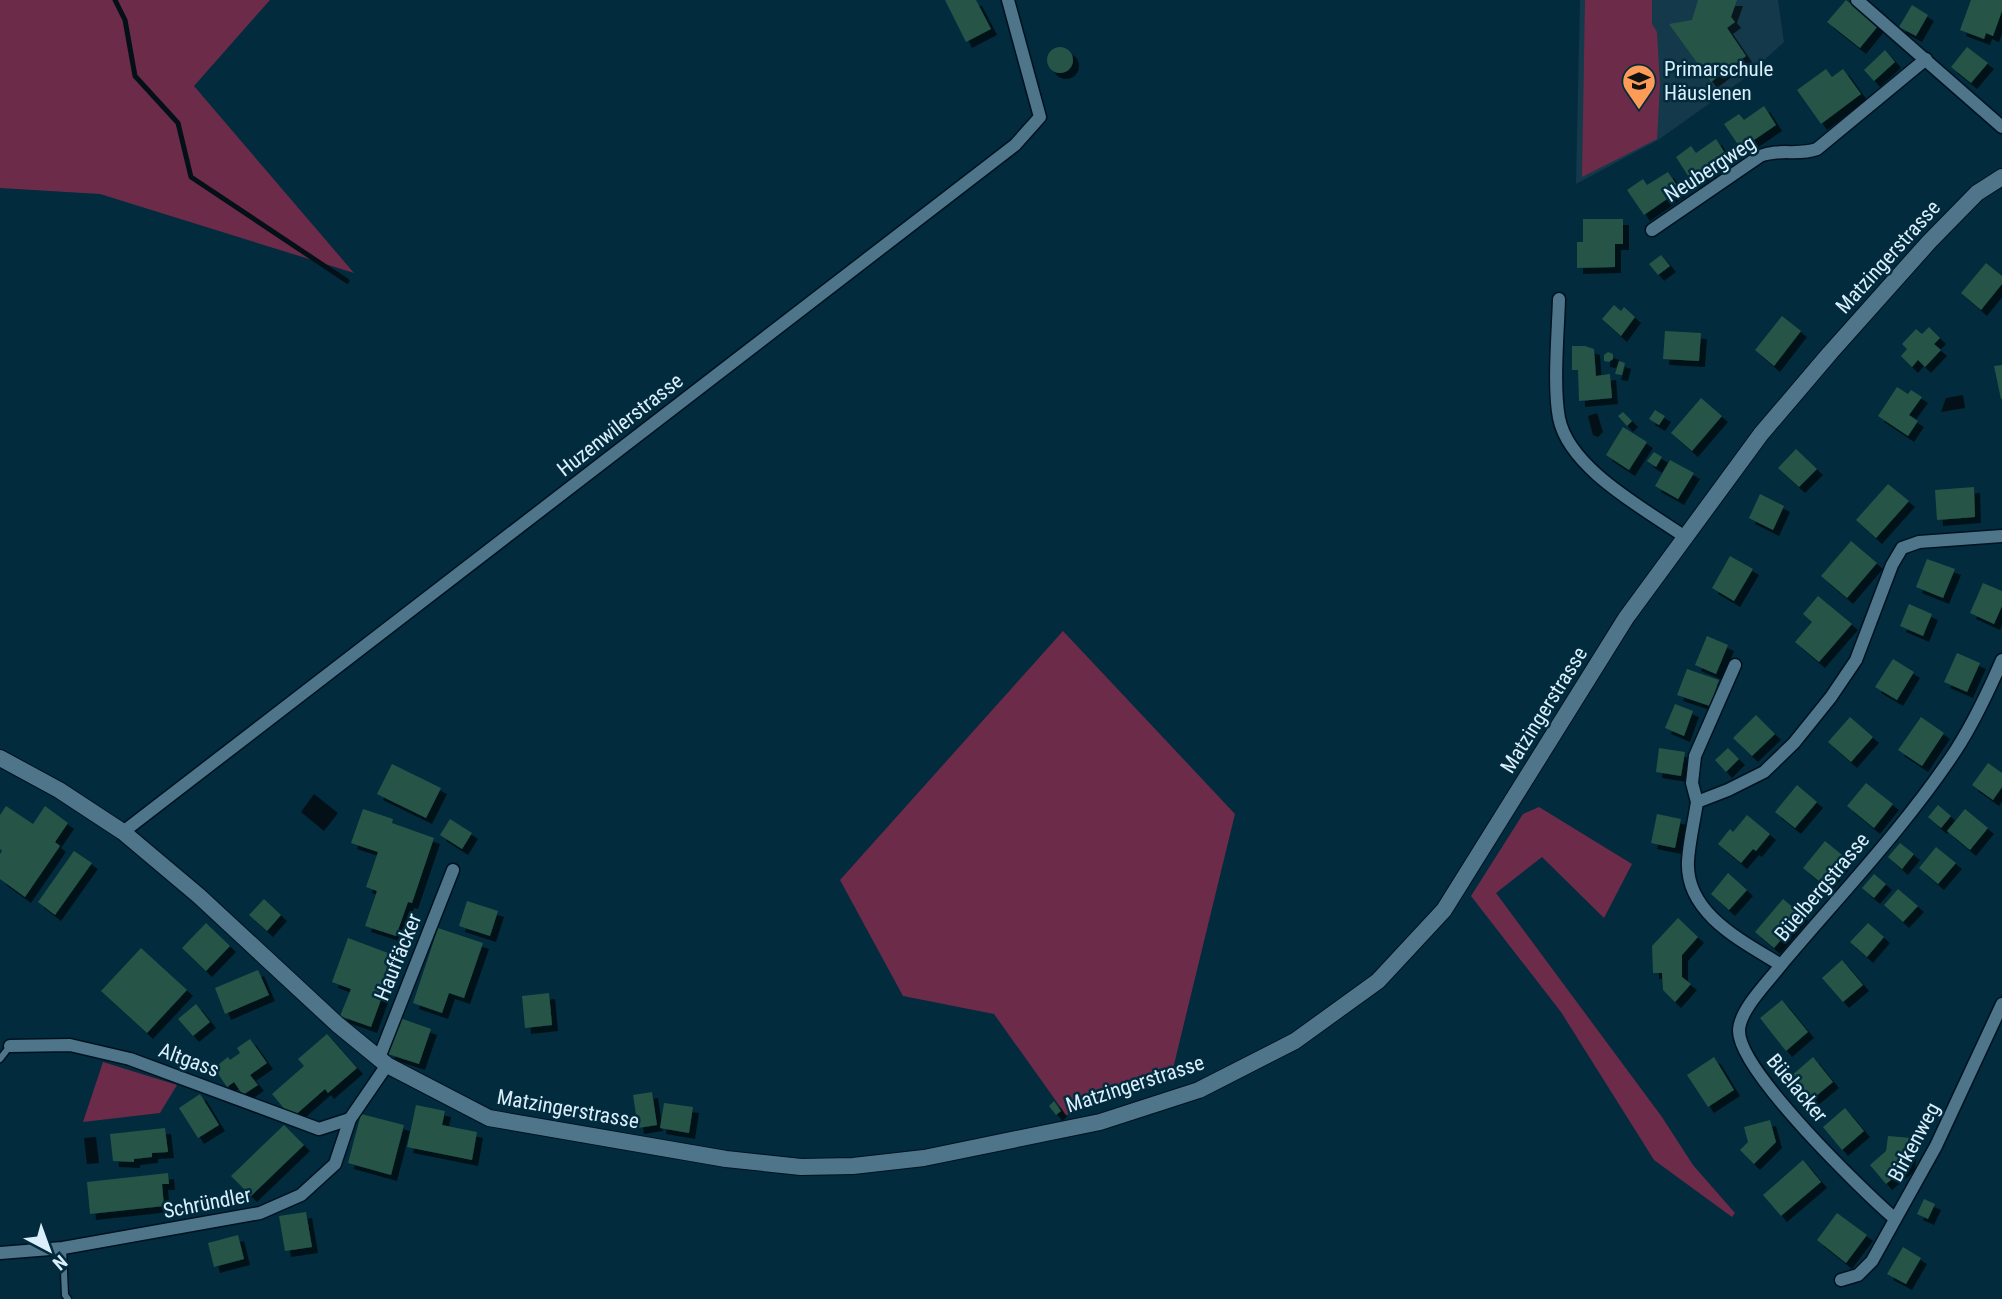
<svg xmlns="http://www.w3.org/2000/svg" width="2002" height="1299" font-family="'Roboto Condensed',sans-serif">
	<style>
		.built { fill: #14394a }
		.green { fill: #6d2b4a }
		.water { fill: #041018 }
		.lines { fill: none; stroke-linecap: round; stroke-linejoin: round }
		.stream { stroke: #041018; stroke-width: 5 }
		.building { fill: #265447; filter: url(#shadow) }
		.service-casing { stroke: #001220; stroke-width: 9 }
		.minor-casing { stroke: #001220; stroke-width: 15 }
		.tertiary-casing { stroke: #001220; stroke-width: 18 }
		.service { stroke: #4f758b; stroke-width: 6 }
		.minor { stroke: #4f758b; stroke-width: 12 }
		.tertiary { stroke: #4f758b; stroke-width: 16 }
		.labels { text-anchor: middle; stroke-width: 5; stroke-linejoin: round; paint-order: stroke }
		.poi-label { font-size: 21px; fill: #daeffb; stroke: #022b3d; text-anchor: start }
		.street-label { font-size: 21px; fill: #daeffb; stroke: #022b3d }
	</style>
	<defs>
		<filter id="shadow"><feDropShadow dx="6" dy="6" stdDeviation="0" flood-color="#0009"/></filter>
	</defs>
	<rect width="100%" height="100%" fill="#022b3d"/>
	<path class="built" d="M 1580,0 L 1778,0 L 1784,42 L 1741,81 L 1658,140 L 1576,184 Z"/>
	<g class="green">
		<path d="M 0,0 L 270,0 L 194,86 L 354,273 L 100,194 L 0,188 Z"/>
		<path d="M 1585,0 L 1652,0 L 1652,24 L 1657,32 L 1660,85 L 1657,139 L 1582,177 Z"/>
		<path d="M 1063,631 L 1235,814 L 1170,1081 L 1066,1115 L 994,1014 L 903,996 L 840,880 Z"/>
		<path d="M 1539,807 L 1632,864 L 1604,918 L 1542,857 L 1496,893 L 1662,1117 L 1693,1165 L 1735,1213 L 1732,1217 L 1654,1160 L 1561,1012 L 1471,896 L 1523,814 Z"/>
		<path d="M 103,1062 L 177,1085 L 160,1113 L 83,1122 Z"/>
	</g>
	<g class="water">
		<path d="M 1963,395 L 1965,408 L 1941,412 L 1946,398 Z"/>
		<path d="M 1597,413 L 1603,432 L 1598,437 L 1593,435 L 1588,416 Z"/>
		<path d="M 314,794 L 338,813 L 324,831 L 301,812 Z"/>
		<path d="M 96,1137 L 99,1163 L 87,1164 L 84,1138 Z"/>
	</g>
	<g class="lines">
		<path class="stream" d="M 115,0 L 125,20 L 135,76 L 178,123 L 191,177 L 347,281"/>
	</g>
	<g class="building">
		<path d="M 945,0 L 976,0 L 991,29 L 966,42 Z"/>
		<path d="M 1698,0 L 1737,0 L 1731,17 L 1735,22 L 1727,28 L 1746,56 L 1711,82 L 1669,24 L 1692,20 Z"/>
		<path d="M 1846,0 L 1878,26 L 1860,48 L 1827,22 Z"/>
		<path d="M 1971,0 L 2002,0 L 2002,11 L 1993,36 L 1986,33 L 1984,39 L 1960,30 Z"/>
		<path d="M 1912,5 L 1928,15 L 1916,36 L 1899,27 Z"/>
		<circle cx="1060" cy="60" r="13"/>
		<path d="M 1967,47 L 1988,63 L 1971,83 L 1951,67 Z"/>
		<path d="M 1885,50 L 1895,62 L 1874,81 L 1864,70 Z"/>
		<path d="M 1826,69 L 1832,77 L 1843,69 L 1861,94 L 1821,124 L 1797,90 Z"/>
		<path d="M 1764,106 L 1776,125 L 1741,149 L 1724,124 L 1739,114 L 1744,120 Z"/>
		<path d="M 1716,139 L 1728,158 L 1692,182 L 1676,157 L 1691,146 L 1696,153 Z"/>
		<path d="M 1668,172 L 1680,190 L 1644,215 L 1627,190 L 1643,179 L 1647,185 Z"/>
		<path d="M 1583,219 L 1623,219 L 1623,244 L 1615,244 L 1615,267 L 1577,268 L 1577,242 L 1583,242 Z"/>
		<path d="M 1661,255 L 1670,266 L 1658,275 L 1649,264 Z"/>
		<path d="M 1986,263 L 2002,276 L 2002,284 L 1981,310 L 1961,293 Z"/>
		<path d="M 1614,305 L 1621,311 L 1624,307 L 1635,317 L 1621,336 L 1602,319 Z"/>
		<path d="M 1782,316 L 1801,331 L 1774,366 L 1755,350 Z"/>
		<path d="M 1929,327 L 1940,338 L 1934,344 L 1941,350 L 1925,367 L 1918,360 L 1912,367 L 1901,356 L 1907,349 L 1902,344 L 1916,329 L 1922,334 Z"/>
		<path d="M 1665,331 L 1701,333 L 1699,361 L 1663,359 Z"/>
		<path d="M 1572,346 L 1585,346 L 1594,349 L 1596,376 L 1610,374 L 1612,398 L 1579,401 L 1578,370 L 1572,370 Z"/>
		<path d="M 1608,352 L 1613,354 L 1613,359 L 1609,362 L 1604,361 L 1604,355 Z"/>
		<path d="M 1619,361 L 1625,363 L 1622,375 L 1615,374 Z"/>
		<path d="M 2002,365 L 2002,399 L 2001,399 L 1994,366 Z"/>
		<path d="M 1897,387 L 1908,394 L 1911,390 L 1922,397 L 1909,415 L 1918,421 L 1908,436 L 1878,416 Z"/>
		<path d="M 1701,398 L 1722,416 L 1692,451 L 1671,433 Z"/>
		<path d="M 1655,410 L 1665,416 L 1659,425 L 1649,419 Z"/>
		<path d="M 1623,412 L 1632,421 L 1627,426 L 1618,416 Z"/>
		<path d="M 1623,427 L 1647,442 L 1629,470 L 1606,455 Z"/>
		<path d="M 1796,449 L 1817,469 L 1799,487 L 1778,468 Z"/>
		<path d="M 1654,452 L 1662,457 L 1656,467 L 1647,461 Z"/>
		<path d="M 1670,460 L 1694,473 L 1678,499 L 1655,486 Z"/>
		<path d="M 1888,484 L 1909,501 L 1876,538 L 1856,520 Z"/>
		<path d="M 1974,487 L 1975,517 L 1937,520 L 1935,490 Z"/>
		<path d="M 1760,494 L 1784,506 L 1773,530 L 1749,518 Z"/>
		<path d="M 1851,541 L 1877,563 L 1847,598 L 1821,576 Z"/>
		<path d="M 1730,556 L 1753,569 L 1734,601 L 1712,588 Z"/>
		<path d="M 1927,559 L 1955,569 L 1943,598 L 1916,587 Z"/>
		<path d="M 1983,583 L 2002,591 L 2002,606 L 1994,624 L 1970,613 Z"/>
		<path d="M 1818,596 L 1852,624 L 1819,662 L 1795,642 L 1812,622 L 1803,614 Z"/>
		<path d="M 1909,604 L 1932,614 L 1923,636 L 1900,626 Z"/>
		<path d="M 1707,636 L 1728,645 L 1716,674 L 1695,665 Z"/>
		<path d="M 1957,653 L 1980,663 L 1967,692 L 1944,682 Z"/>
		<path d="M 1893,659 L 1914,672 L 1897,700 L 1875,687 Z"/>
		<path d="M 1687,669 L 1719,680 L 1710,706 L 1677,695 Z"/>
		<path d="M 1675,704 L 1693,711 L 1684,736 L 1665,728 Z"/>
		<path d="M 1756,715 L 1775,734 L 1752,756 L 1733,738 Z"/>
		<path d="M 1850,717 L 1873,737 L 1851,762 L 1828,742 Z"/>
		<path d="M 1921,717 L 1944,733 L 1922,766 L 1898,750 Z"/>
		<path d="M 1659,748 L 1685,752 L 1681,776 L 1656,772 Z"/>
		<path d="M 1728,748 L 1739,759 L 1726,772 L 1715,760 Z"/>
		<path d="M 1988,763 L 2002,773 L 2002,787 L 1993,800 L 1972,785 Z"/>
		<path d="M 392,764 L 441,788 L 426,818 L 377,794 Z"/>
		<path d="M 1866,783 L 1893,804 L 1874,828 L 1847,806 Z"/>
		<path d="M 1797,785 L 1817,802 L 1795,828 L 1775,812 Z"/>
		<path d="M 1938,805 L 1951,816 L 1941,828 L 1928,817 Z"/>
		<path d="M 6,806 L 33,824 L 45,806 L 68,823 L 55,842 L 60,846 L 25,897 L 0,879 L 0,854 L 2,851 L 0,849 L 0,815 Z"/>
		<path d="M 363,809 L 393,819 L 392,823 L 434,838 L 412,903 L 408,902 L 396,936 L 365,926 L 377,891 L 366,887 L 378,852 L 351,843 Z"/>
		<path d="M 1965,809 L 1988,828 L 1970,850 L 1947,831 Z"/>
		<path d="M 1657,814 L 1681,819 L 1675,848 L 1651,843 Z"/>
		<path d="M 1747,815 L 1770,834 L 1756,851 L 1753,849 L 1741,863 L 1718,844 L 1730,829 L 1733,832 Z"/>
		<path d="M 450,819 L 472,833 L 462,849 L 440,835 Z"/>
		<path d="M 1825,841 L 1847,859 L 1825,886 L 1803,868 Z"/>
		<path d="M 1900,843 L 1914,854 L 1902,869 L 1888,857 Z"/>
		<path d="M 1936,847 L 1956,863 L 1938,884 L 1919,868 Z"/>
		<path d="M 74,851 L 92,863 L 55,915 L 38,902 Z"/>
		<path d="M 1728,873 L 1747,890 L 1729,910 L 1711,894 Z"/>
		<path d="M 1874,874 L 1886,884 L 1874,898 L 1862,888 Z"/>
		<path d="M 1898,889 L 1918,906 L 1903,922 L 1884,905 Z"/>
		<path d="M 264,899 L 281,915 L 267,931 L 249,915 Z"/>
		<path d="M 1783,899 L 1802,915 L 1774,948 L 1755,932 Z"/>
		<path d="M 467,901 L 498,911 L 490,936 L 459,926 Z"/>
		<path d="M 1678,918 L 1698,937 L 1682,955 L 1682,977 L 1691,984 L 1675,1002 L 1663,990 L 1662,973 L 1653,973 L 1652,946 Z"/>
		<path d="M 206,923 L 230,946 L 206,971 L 182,948 Z"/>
		<path d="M 1868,923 L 1884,937 L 1867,957 L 1850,942 Z"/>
		<path d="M 438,928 L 483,943 L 464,998 L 449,993 L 442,1013 L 413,1003 Z"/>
		<path d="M 348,938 L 388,953 L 384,963 L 393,967 L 371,1027 L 340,1016 L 351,989 L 332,982 Z"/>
		<path d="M 141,948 L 187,990 L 147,1033 L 101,991 Z"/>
		<path d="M 1842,960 L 1863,985 L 1843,1002 L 1822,978 Z"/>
		<path d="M 258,970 L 269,995 L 225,1014 L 215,988 Z"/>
		<path d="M 549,993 L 552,1025 L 525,1028 L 522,996 Z"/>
		<path d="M 1782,1000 L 1808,1032 L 1786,1051 L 1760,1018 Z"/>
		<path d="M 196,1004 L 210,1022 L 193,1036 L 178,1019 Z"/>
		<path d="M 400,1018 L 431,1029 L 419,1064 L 388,1054 Z"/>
		<path d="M 327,1034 L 357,1068 L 328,1093 L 325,1089 L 292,1118 L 272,1094 L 304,1066 L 298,1059 Z"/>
		<path d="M 250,1039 L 267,1063 L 250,1075 L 258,1085 L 243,1095 L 234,1082 L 227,1087 L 214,1068 L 228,1057 L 230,1060 L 240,1053 L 237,1048 Z"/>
		<path d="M 1714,1057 L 1734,1090 L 1708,1107 L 1687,1075 Z"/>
		<path d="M 1813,1057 L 1833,1082 L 1810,1101 L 1790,1077 Z"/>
		<path d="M 652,1092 L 657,1125 L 638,1128 L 633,1095 Z"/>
		<path d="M 200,1094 L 219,1125 L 198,1138 L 179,1108 Z"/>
		<path d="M 1054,1101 L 1061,1111 L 1056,1115 L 1049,1106 Z"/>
		<path d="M 664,1103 L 693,1107 L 689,1133 L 660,1128 Z"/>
		<path d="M 416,1105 L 445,1111 L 442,1125 L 477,1132 L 472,1160 L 407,1147 Z"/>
		<path d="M 1845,1108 L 1864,1131 L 1842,1150 L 1823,1127 Z"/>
		<path d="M 361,1114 L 404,1125 L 391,1175 L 348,1163 Z"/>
		<path d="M 1770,1120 L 1776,1142 L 1754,1164 L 1740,1150 L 1748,1142 L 1744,1127 Z"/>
		<path d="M 284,1125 L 304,1145 L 251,1196 L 231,1176 Z"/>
		<path d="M 165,1128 L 168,1152 L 152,1153 L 152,1157 L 134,1159 L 134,1162 L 113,1161 L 110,1134 Z"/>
		<path d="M 1888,1136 L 1911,1138 L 1909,1165 L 1886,1184 L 1870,1165 L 1886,1151 Z"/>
		<path d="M 1803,1160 L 1821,1182 L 1781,1216 L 1763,1195 Z"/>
		<path d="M 168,1173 L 169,1184 L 162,1184 L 164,1206 L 90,1214 L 87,1182 Z"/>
		<path d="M 1924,1199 L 1935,1204 L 1928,1219 L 1917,1214 Z"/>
		<path d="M 306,1212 L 312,1247 L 285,1251 L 279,1216 Z"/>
		<path d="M 1837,1213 L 1867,1235 L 1846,1263 L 1817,1240 Z"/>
		<path d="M 238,1235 L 244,1259 L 214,1267 L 208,1243 Z"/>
		<path d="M 1903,1247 L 1921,1258 L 1906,1284 L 1887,1274 Z"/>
	</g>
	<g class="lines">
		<g class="service-casing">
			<g id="service">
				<path d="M 0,1059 L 10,1046"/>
				<path d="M 63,1248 L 65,1295 L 68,1299"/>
			</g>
		</g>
		<g class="minor-casing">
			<g id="minor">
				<path d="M 1857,0 L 2002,127"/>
				<path d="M 1652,230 L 1760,156 C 1780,148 1798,156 1817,149 L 1926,59"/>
				<path d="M 1559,299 C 1558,333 1553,386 1559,418 C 1569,469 1645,509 1685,537"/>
				<path d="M 2002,536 L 1919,542 L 1902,548 L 1892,565 L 1856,660 L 1831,697 L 1794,743 L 1764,772 L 1728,790 L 1697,802 C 1694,822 1689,842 1688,861 C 1685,914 1744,942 1781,965 C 1840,895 1906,826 1956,750 C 1974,722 1989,690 2002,660"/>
				<path d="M 1697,802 L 1692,783 L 1695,756 L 1735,665"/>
				<path d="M 123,832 L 1015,145 L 1040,117 L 1008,0"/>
				<path d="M 1781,965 C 1769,981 1739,1010 1739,1031 C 1739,1071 1862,1190 1894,1218"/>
				<path d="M 10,1046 L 70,1045 L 130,1059 L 319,1129 L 350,1119"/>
				<path d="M 379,1058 L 453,870"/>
				<path d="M 0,1253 L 63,1248 L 260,1213 L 301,1195 L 335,1164 L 350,1119 L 387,1065"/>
				<path d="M 1841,1280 L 1858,1275 L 1872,1261 L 1936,1146 L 2002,1004"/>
			</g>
		</g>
		<g class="tertiary-casing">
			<path id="tertiary" d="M 0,758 L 59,790 L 123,832 L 199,896 L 337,1024 L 387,1065 L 489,1118 L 726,1159 L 801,1167 L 853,1166 L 924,1158 L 1100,1122 L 1199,1090 L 1295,1041 L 1378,981 L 1444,910 L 1626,618 L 1761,434 L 1830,353 L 1929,242 L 1977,193 L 2002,177"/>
		</g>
		<use href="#service" class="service"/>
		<use href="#minor" class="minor"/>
		<use href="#tertiary" class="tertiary"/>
	</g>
	<defs>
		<g id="school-pin" transform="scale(1.75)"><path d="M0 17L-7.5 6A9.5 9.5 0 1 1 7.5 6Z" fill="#fe9c57" stroke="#022b3d"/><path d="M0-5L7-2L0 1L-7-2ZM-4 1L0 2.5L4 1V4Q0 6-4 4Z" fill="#111"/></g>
	</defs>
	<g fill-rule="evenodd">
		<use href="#school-pin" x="1639" y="81"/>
	</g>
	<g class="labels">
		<g class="poi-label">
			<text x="1664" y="76">Primarschule<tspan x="1664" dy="24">Häuslenen</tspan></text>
		</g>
		<g class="street-label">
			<text transform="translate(1710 169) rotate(-33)" y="7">Neubergweg</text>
			<text transform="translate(1888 257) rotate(-48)" y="7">Matzingerstrasse</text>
			<text transform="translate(620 425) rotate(-38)" y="7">Huzenwilerstrasse</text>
			<text transform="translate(1544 710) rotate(-58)" y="7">Matzingerstrasse</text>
			<text transform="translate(1822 887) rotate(-50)" y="7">Büelbergstrasse</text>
			<text transform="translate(398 957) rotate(-68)" y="7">Hauffäcker</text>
			<text transform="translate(189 1060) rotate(20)" y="7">Altgass</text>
			<text transform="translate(1135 1084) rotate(-18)" y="7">Matzingerstrasse</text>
			<text transform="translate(1797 1088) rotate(50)" y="7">Büelacker</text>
			<text transform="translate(568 1109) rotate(10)" y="7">Matzingerstrasse</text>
			<text transform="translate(1914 1142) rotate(-62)" y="7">Birkenweg</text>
			<text transform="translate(207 1203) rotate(-11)" y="7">Schründler</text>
		</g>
	</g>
	<g transform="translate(49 1250) rotate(139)" stroke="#022b3d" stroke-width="5" paint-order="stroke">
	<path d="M0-5L12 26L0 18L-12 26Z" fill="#daeffb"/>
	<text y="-10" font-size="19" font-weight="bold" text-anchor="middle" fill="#daeffb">N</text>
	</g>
</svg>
